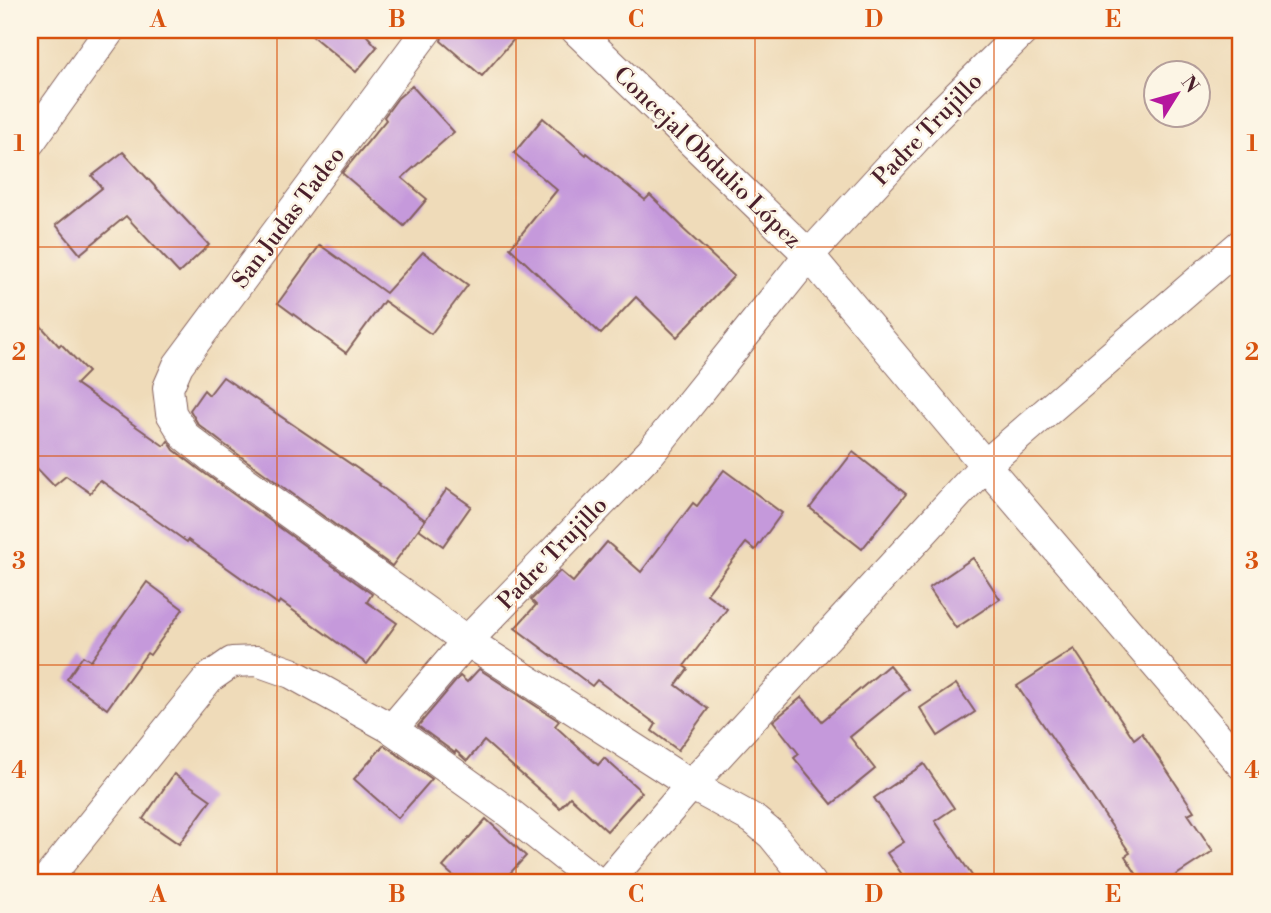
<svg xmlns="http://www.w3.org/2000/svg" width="1271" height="913" font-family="'Libre Bodoni',serif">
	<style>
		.building { fill: #c599db }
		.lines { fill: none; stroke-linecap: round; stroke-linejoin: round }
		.minor-casing { stroke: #84615d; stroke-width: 32 }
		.minor { stroke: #fff; stroke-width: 30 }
		.grid { fill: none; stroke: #d8530f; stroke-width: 2; stroke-opacity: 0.55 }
		.labels { text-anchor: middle; stroke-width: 5; stroke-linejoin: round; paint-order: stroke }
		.street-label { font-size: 23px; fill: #4a1f2b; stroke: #fcf5e5 }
		.neatline { fill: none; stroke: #d8530f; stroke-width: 2.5 }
		.grid-label { font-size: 23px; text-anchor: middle; font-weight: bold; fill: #d8530f }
	</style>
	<rect width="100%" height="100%" fill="#fcf5e5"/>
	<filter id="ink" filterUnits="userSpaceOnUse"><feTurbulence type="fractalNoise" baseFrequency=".0143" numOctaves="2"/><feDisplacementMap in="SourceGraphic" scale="14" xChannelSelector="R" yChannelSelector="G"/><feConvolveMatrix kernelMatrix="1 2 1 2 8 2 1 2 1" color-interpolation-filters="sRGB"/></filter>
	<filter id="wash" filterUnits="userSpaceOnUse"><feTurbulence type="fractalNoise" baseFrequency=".00686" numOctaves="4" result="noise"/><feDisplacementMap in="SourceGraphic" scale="28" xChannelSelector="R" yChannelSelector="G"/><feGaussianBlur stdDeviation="1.57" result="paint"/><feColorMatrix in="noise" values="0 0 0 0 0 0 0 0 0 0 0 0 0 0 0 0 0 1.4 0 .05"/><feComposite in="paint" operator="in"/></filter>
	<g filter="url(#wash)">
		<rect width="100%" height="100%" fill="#efdbb9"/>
		<g id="blocks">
			<g class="building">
				<path d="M 305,30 L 362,30 L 377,47 L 356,72 Z"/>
				<path d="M 444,30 L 522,30 L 482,76 L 441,41 Z"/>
				<path d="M 412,86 L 454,132 L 402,178 L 427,199 L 404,226 L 342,173 L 386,120 L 384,117 L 398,98 Z"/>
				<path d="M 543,118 L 586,155 L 587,153 L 645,200 L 650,195 L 683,227 L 682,228 L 734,276 L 677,337 L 636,297 L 601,334 L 510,248 L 557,190 L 514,153 Z"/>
				<path d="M 123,152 L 209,245 L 179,273 L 126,216 L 80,254 L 56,225 L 102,188 L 92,176 Z"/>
				<path d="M 320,245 L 386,293 L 423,252 L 468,285 L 431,334 L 384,301 L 346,353 L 278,303 Z"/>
				<path d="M 30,314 L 59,346 L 61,344 L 88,372 L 76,384 L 164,446 L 168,441 L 174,450 L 200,470 L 372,594 L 367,602 L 397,623 L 367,664 L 280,601 L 278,604 L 188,540 L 187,542 L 100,480 L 90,493 L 66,476 L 54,486 L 30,461 Z"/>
				<path d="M 223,377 L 380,484 L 379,485 L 425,520 L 392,566 L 221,442 L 198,424 L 190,410 L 204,390 L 209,395 Z"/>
				<path d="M 853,452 L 906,494 L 862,549 L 810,508 Z"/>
				<path d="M 724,470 L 782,513 L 755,550 L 746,543 L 707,594 L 727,609 L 684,666 L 688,669 L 676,685 L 708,709 L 678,750 L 652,731 L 656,724 L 597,680 L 592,686 L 515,628 L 536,605 L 531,600 L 560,571 L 573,582 L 607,542 L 641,572 L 693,503 L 697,506 Z"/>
				<path d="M 447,489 L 471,506 L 443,546 L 419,529 Z"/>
				<path d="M 973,558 L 1000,599 L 956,628 L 929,588 Z"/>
				<path d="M 147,582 L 183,609 L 150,655 L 147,653 L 107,709 L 67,679 L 83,656 L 91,661 Z"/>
				<path d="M 1074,649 L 1134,739 L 1142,733 L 1194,811 L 1188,814 L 1213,851 L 1164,883 L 1142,883 L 1125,856 L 1130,853 L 1017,686 Z"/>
				<path d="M 889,665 L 909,689 L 850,737 L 875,769 L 832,804 L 794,758 L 799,754 L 773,721 L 802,697 L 822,721 Z"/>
				<path d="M 479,669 L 559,721 L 555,726 L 598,765 L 604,758 L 642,792 L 607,831 L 570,797 L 560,808 L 484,741 L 467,761 L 456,751 L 455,753 L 418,726 L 460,676 L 467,682 Z"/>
				<path d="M 956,684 L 975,712 L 938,736 L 920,708 Z"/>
				<path d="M 384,745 L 432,779 L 398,818 L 354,779 Z"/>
				<path d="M 924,764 L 954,808 L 935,821 L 977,883 L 908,883 L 887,853 L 904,842 L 874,798 Z"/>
				<path d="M 174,774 L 211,800 L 179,844 L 143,819 Z"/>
				<path d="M 486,819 L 526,856 L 501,883 L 461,883 L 443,867 Z"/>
			</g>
		</g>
	</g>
	<g filter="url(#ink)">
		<use href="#blocks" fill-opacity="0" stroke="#84615d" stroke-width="2"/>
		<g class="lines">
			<g class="minor-casing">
				<g id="minor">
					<path d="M 427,30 L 178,365 L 168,388 L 171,413 L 185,436 L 210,456 L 467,641 L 691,785 L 753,819 L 772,835 L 811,883"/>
					<path d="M 576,30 L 809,255 L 985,465 L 1241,764"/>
					<path d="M 30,142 L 110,30"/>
					<path d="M 392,729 L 467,641 L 651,452 L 809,255 L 933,120 L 1024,30"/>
					<path d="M 44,883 L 209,678 L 232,662 L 257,661 L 291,673 L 392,729 L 508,812 L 598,883"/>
					<path d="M 607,883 L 691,785 L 985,465 L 1241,244"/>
				</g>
			</g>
			<use href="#minor" class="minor"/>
		</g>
	</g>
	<path class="grid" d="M 277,30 L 277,883M 516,30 L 516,883M 755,30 L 755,883M 994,30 L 994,883M 30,247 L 1241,247M 30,456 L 1241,456M 30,665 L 1241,665"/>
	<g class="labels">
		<g class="street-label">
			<text transform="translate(927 129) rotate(-46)" y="8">Padre Trujillo</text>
			<text transform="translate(708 157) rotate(44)" y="8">Concejal Obdulio López</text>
			<text transform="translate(288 217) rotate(-53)" y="8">San Judas Tadeo</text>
			<text transform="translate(552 553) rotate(-46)" y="8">Padre Trujillo</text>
		</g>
	</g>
	<rect width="1271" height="913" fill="none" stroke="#fcf5e5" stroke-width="77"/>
	<g transform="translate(1177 94) rotate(53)"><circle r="33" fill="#fcf5e5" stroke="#b59f9b" stroke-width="2"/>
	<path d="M0-5L12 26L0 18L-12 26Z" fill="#b5179e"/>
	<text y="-10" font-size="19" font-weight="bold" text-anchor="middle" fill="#4a1f2b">N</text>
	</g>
	<rect x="38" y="38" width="1194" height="836" class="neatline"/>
	<g class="grid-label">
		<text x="158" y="27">A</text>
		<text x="397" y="27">B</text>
		<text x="636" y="27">C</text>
		<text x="874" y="27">D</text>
		<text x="1113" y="27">E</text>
		<text x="19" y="151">1</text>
		<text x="1252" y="151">1</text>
		<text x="19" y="360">2</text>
		<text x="1252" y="360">2</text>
		<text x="19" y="569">3</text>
		<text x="1252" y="569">3</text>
		<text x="19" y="778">4</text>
		<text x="1252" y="778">4</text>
		<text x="158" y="902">A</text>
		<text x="397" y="902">B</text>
		<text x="636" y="902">C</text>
		<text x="874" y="902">D</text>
		<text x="1113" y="902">E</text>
	</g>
</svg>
